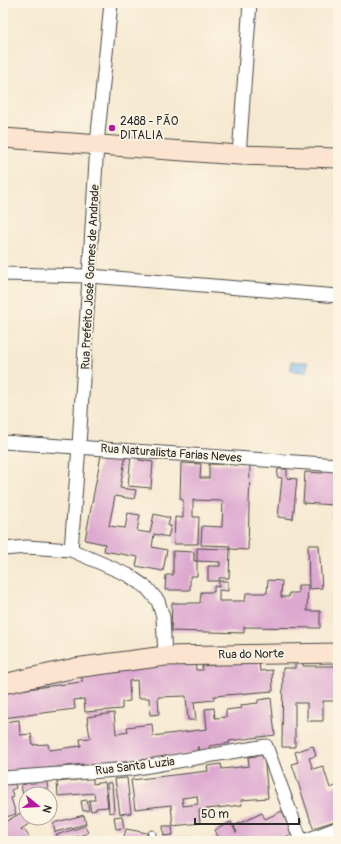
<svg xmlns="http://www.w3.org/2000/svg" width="341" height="844" font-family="Pangolin,sans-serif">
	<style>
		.water { fill: #7fbdf2; stroke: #55748e }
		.building { fill: #dda8d0; fill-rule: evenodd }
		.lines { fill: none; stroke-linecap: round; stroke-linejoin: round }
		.lane-casing { stroke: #494844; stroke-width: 9 }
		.street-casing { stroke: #494844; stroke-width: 15 }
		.secondary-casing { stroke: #494844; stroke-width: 21 }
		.lane { stroke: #fff; stroke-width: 7 }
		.street { stroke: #fff; stroke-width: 13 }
		.secondary { stroke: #fde4d1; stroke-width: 19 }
		.poi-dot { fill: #b5179e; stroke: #fcf5e5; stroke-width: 1.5 }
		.labels { text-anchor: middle; stroke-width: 3.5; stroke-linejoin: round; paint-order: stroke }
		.poi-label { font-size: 12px; fill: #2b2b2b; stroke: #fcf5e5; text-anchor: start }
		.street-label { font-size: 12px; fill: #2b2b2b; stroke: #fcf5e5 }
	</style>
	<rect width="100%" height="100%" fill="#fcf5e5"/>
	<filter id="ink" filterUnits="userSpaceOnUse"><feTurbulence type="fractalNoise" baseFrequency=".025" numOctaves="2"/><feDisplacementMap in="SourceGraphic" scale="8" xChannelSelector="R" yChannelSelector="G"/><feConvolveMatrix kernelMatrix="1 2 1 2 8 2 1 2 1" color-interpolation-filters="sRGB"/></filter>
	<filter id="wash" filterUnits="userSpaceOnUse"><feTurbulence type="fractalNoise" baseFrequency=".012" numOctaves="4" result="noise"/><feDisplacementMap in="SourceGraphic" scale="16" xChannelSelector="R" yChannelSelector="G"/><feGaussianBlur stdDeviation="0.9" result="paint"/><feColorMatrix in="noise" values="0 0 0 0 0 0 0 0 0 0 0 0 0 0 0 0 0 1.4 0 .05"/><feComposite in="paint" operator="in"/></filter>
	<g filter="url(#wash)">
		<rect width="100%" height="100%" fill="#f6e9d1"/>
		<path class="water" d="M 291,362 L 307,362 L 307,372 L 291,371 Z"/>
		<g id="blocks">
			<g class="building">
				<path d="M 102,450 L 126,454 L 120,488 L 136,490 L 134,499 L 115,496 L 109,526 L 125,528 L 128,513 L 140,515 L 137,531 L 150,533 L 154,514 L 170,518 L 168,526 L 171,526 L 168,537 L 154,534 L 152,547 L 167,550 L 163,571 L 136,566 L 138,557 L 104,551 L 105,544 L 85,540 Z"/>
				<path d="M 131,455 L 140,456 L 139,460 L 153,462 L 151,488 L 128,486 Z"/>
				<path d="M 181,463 L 201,464 L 200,478 L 209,478 L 209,464 L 250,465 L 248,550 L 230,549 L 230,546 L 201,545 L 202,526 L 222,527 L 223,501 L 193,500 L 193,517 L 199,517 L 198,544 L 174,544 L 175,517 L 183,518 L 183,500 L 180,499 Z"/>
				<path d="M 324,468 L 338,469 L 338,517 L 333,517 L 334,505 L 303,503 L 305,472 L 323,473 Z"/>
				<path d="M 278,469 L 287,469 L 287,478 L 297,479 L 293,519 L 278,517 L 282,478 L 277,477 Z"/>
				<path d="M 308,545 L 319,545 L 322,588 L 309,589 Z"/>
				<path d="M 197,548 L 230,549 L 229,578 L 219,578 L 219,581 L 208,581 L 208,566 L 220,566 L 220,562 L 197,561 Z"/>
				<path d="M 173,551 L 194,552 L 194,561 L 197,561 L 197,576 L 190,576 L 190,590 L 165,590 L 166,575 L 173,575 Z"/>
				<path d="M 268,580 L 282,581 L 281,597 L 289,597 L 289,593 L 298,593 L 298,585 L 308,585 L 307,611 L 320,611 L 320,628 L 244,627 L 244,633 L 171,631 L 172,603 L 200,603 L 201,592 L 214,592 L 214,586 L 219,587 L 219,581 L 228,581 L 228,591 L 219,590 L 219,601 L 245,601 L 246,593 L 267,593 Z"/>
				<path d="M 338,584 L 338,624 L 336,624 L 334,585 Z"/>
				<path d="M 195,659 L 196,670 L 203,670 L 202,666 L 259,661 L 260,671 L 272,670 L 273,691 L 214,696 L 214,700 L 194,702 L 196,720 L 188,720 L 186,696 L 158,697 L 159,714 L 150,715 L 149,698 L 138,698 L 137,680 L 129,681 L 130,701 L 122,702 L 122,709 L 85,712 L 84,699 L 74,700 L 75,709 L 3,718 L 3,692 L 82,682 L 82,674 Z"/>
				<path d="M 303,661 L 303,666 L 338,666 L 338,701 L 323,701 L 323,721 L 307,721 L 307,703 L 295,703 L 295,747 L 282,747 L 283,668 L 295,668 L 295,662 Z"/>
				<path d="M 271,698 L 275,735 L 229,741 L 230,743 L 209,746 L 210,752 L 200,753 L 199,747 L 197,747 L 198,753 L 83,767 L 83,764 L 3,774 L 3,722 L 19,720 L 20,735 L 31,734 L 33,745 L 48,744 L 49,750 L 81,746 L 80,739 L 90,738 L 87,717 L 114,713 L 116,734 L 128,732 L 127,727 L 152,724 L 153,736 L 207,729 L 205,709 L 214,708 L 215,718 L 226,717 L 226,710 L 242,708 L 241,705 L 258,703 L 258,700 Z"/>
				<path d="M 313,746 L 316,756 L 309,758 L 313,769 L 323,766 L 330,788 L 338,785 L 338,820 L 313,828 L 292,764 L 298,762 L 295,752 Z"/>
				<path d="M 264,755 L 268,798 L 241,800 L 242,805 L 199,810 L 200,823 L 173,826 L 171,805 L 135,809 L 131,780 L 208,771 L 207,766 L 221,764 L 222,769 L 249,766 L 248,757 ZM 197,796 L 198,804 L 183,806 L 182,798 Z"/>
				<path d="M 93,778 L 93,784 L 105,782 L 108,807 L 96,808 L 96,810 L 91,811 L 89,800 L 95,800 L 94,793 L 58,796 L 57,782 Z"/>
				<path d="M 127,778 L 131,813 L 120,814 L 115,779 Z"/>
				<path d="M 46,779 L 48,788 L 23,795 L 21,785 Z"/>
				<path d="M 14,781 L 16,788 L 11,790 L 14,797 L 11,798 L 16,814 L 3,818 L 3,785 Z"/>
				<path d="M 107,783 L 112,783 L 114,812 L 109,813 Z"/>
				<path d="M 87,800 L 89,810 L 83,811 L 81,801 Z"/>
				<path d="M 26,810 L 26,818 L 38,818 L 21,829 L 22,831 L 25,830 L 31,841 L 3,841 L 3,823 Z"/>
				<path d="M 282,811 L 292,834 L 278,841 L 208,841 L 218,836 L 215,830 L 231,822 L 236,833 L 237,832 L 234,826 L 262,813 L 265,819 Z"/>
				<path d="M 84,815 L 86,824 L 55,832 L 53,823 Z"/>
				<path d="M 122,816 L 124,828 L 116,829 L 114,817 Z"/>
				<path d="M 85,826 L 88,833 L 64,841 L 58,841 L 56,835 Z"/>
				<path d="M 163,826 L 172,826 L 173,835 L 164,836 Z"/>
				<path d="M 126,829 L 147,833 L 146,841 L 123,841 Z"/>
				<path d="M 193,837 L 193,841 L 180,841 L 180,838 Z"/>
			</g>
		</g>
	</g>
	<g filter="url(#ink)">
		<use href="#blocks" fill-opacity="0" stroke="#494844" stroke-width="1"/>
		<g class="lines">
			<g class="lane-casing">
				<path id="lane" d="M 151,841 L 152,834"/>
			</g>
			<g class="street-casing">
				<g id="street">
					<path d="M 239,155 L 250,3"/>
					<path d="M 3,274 L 90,276 L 338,296"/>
					<path d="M 3,442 L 338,465"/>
					<path d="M 3,549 L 27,547 L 71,550 L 128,575 L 147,588 L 158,601 L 163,617 L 165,656"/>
					<path d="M 71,550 L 79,446 L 97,144 L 111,3"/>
					<path d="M 3,778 L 131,769 L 266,746 L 301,841"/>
					<path d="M 304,841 L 338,828"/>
				</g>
			</g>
			<g class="secondary-casing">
				<g id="secondary">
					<path d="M 3,138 L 239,155 L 338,158"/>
					<path d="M 3,684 L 75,668 L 165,656 L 338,653"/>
				</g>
			</g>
			<use href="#lane" class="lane"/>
			<use href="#street" class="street"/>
			<use href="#secondary" class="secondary"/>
		</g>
	</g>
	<circle class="poi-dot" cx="112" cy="128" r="4"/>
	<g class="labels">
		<g class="poi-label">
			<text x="120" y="125">2488 - PÃO<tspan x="120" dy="14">DITALIA</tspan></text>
		</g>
		<g class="street-label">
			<text transform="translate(90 277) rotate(-87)" y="4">Rua Prefeito José Gomes de Andrade</text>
			<text transform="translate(171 453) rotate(4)" y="4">Rua Naturalista Farias Neves</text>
			<text transform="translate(251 654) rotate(-1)" y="4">Rua do Norte</text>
			<text transform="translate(135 766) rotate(-7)" y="4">Rua Santa Luzia</text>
		</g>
	</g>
	<rect width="341" height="844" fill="none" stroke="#fcf5e5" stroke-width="16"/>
	<g transform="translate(38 806) rotate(108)"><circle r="19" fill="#fcf5e5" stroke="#a8a49b"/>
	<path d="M0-3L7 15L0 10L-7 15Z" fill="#b5179e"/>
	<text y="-6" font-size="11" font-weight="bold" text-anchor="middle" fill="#2b2b2b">N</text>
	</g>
	<path d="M195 818v6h104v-6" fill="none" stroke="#2b2b2b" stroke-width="2"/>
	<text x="201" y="818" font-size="12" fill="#2b2b2b" stroke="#fcf5e5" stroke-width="3" paint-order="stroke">50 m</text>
</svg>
